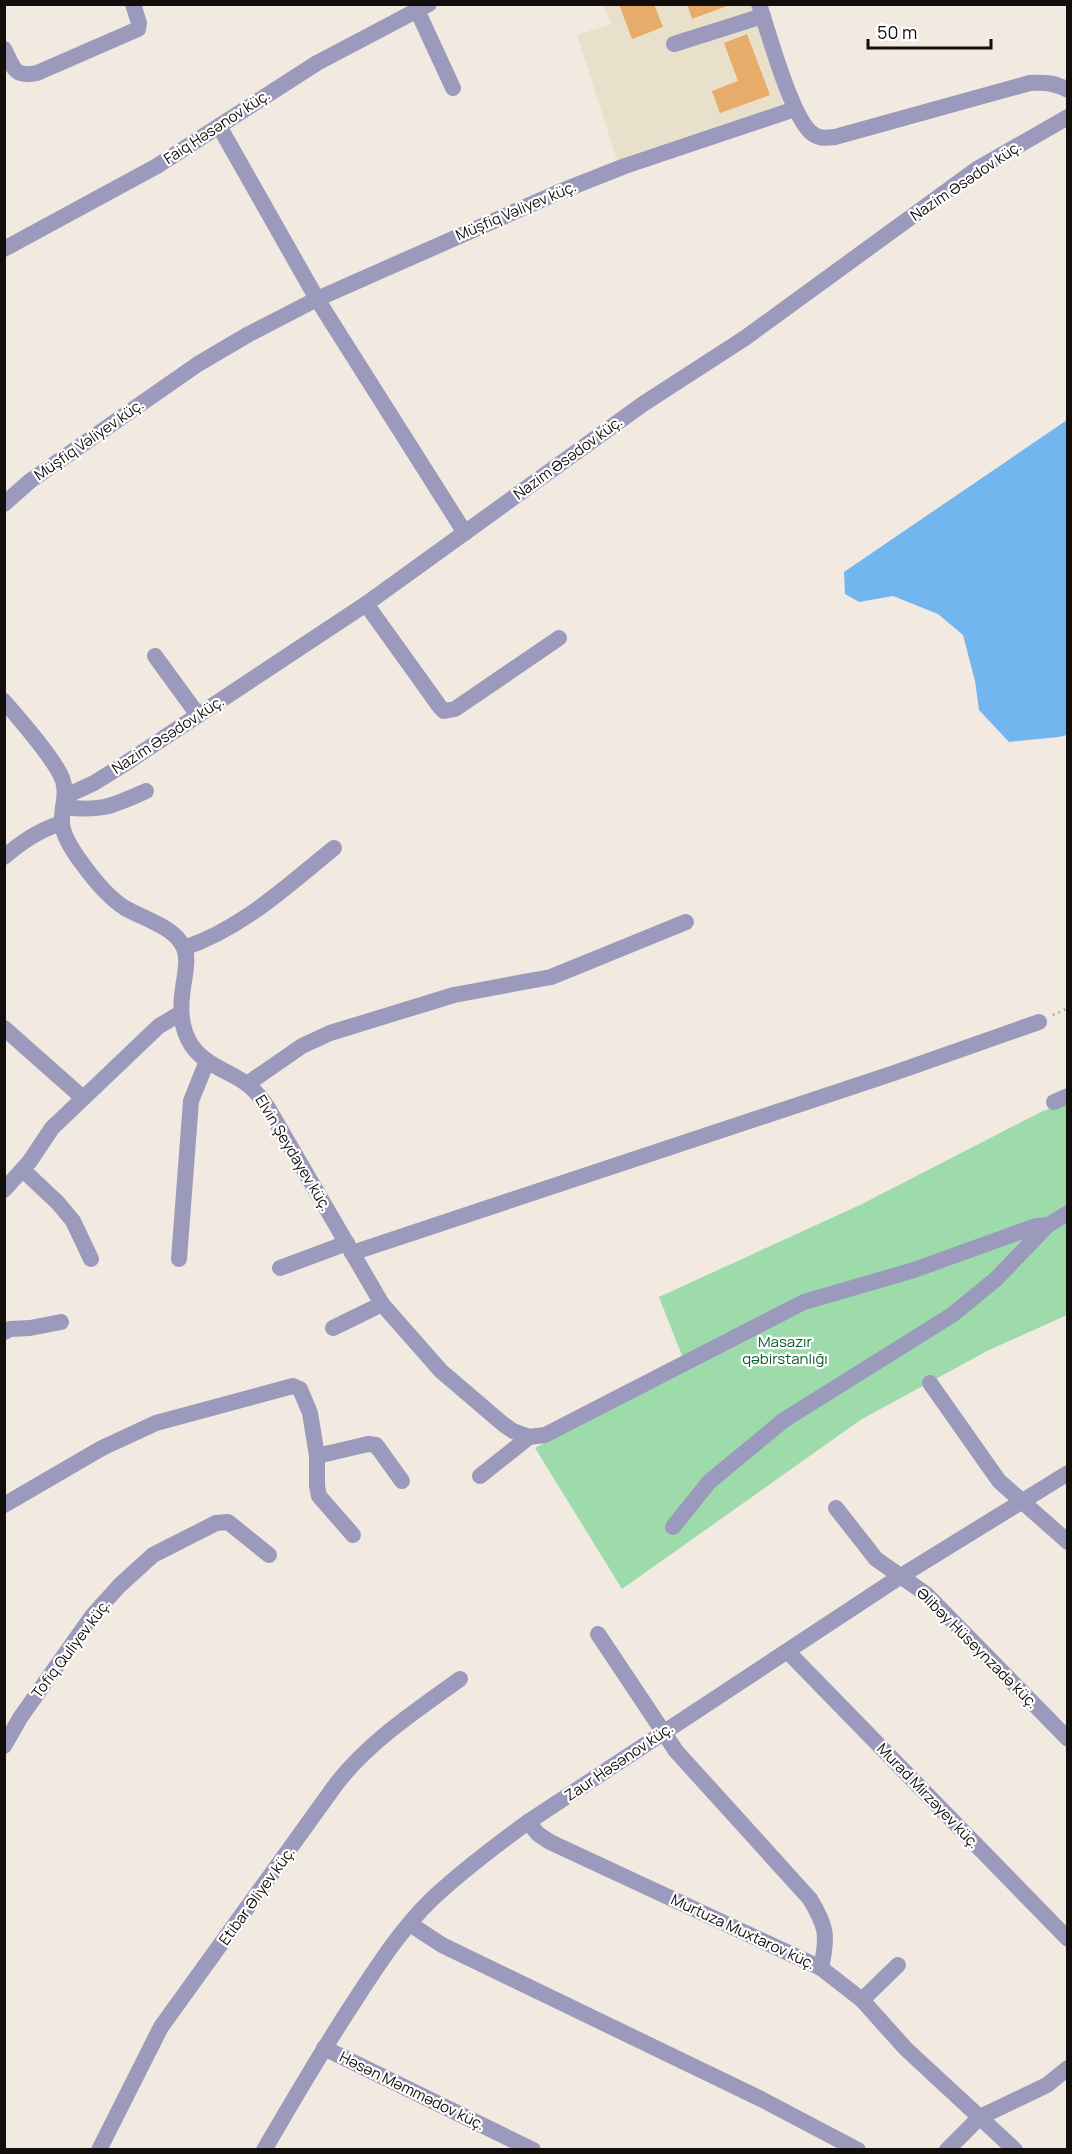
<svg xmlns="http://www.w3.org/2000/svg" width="1072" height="2154" font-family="Manrope,sans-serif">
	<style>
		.education { fill: #e9e0cb }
		.green { fill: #9ddcaa }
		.water { fill: #71b6ef }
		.building { fill: #e7ac6a }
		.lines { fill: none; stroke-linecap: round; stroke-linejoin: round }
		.path { stroke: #aaa39c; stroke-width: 3; stroke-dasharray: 1.5 4.5; stroke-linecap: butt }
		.minor { stroke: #9b9abc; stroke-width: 16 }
		.labels { text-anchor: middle; stroke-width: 4.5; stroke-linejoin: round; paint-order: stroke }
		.street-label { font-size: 15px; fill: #110e0b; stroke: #fff }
		.park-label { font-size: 15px; fill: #085c2a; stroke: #fff }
	</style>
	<rect width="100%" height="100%" fill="#f2e9e0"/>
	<path class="education" d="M 604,5 L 752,5 L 783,105 L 617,160 L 577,35 L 611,24 Z"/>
	<path class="green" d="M 1067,1102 L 1067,1315 L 989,1350 L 862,1419 L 622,1589 L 535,1448 L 686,1366 L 659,1297 L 860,1205 L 1043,1111 Z"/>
	<path class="water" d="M 1067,420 L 1067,735 L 1059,737 L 1009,742 L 979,710 L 975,681 L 963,635 L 938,614 L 893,596 L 859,602 L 845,594 L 844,572 Z"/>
	<g class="building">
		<path d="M 619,4 L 654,4 L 663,27 L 632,39 Z"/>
		<path d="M 687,4 L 727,4 L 727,6 L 692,19 Z"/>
		<path d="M 747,34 L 770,95 L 720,113 L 712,91 L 738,81 L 724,43 Z"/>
	</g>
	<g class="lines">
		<path class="path" d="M 1053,1015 L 1068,1008"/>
		<g class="minor">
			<path d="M 759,4 C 768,31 792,120 813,134 C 820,139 827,138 835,137 L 1030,83 C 1045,82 1055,83 1068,90"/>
			<path d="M 417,10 L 453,88"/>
			<path d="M 674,44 L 763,16"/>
			<path d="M 4,49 C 14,68 14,78 37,73 L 138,29 L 139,23 L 133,4"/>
			<path d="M 219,126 L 317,299 L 465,533"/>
			<path d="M 4,249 L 157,166 L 317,63 L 429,4"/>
			<path d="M 4,504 L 30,481 L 198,364 L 249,334 L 317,299 L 559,192 L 625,166 L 795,109"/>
			<path d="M 366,604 L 440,707 L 444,711 L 455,709 L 559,638"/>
			<path d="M 155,656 L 198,715"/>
			<path d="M 4,701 C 19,719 57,761 63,781 C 68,796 61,808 62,822 C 62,836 75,854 84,866 C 95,881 109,898 125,908 C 144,919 175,927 184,948 C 188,957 186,966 185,975 C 181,998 177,1024 192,1046 C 205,1065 229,1071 247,1084 C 256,1091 262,1099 268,1108 L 382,1304 L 441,1371 L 503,1424 L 513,1431 L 529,1437 L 545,1435 L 804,1302 L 914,1270 L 1036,1226 L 1048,1225"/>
			<path d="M 66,796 L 94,783 L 123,765 L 366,604 L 643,404 L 745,338 L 977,169 L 1068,117"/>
			<path d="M 63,807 C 102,812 112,806 146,791"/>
			<path d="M 4,857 C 23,841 38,831 61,823"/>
			<path d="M 184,948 C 243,928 287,886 334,848"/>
			<path d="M 4,1028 L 83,1098"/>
			<path d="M 247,1084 L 302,1046 L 330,1033 L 454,995 L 551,977 L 686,922"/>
			<path d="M 1054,1102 L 1068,1096"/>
			<path d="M 23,1170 L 58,1203 L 73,1221 L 91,1259"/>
			<path d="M 4,1190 L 30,1161 L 52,1128 L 159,1026 L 181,1013"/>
			<path d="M 352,1253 L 894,1073 L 1039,1022"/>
			<path d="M 179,1259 L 191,1101 L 207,1061"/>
			<path d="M 280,1268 L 347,1243"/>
			<path d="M 333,1328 L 382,1304"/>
			<path d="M 4,1332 L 10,1329 L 30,1328 L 61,1322"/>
			<path d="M 930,1383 L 999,1481 L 1068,1542"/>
			<path d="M 317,1456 L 368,1444 L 376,1445 L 402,1481"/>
			<path d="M 480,1476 L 529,1437"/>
			<path d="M 4,1505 L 102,1448 L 156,1423 L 293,1386 L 300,1389 L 310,1413 L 317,1456 L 317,1486 L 319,1496 L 353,1535"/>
			<path d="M 836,1508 L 876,1559 L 926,1594 L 1068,1739"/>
			<path d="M 673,1527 L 709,1482 L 784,1420 L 952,1315 L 996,1279 L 1048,1225 L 1068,1213"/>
			<path d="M 598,1634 L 676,1751 L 810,1899 C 827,1927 828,1936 821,1968"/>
			<path d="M 788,1652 L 1068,1939"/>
			<path d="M 4,1746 L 20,1718 L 92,1616 L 120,1585 L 153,1555 L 216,1523 L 228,1522 L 269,1555"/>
			<path d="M 528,1822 L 538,1834 L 550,1842 L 821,1968 L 862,2000 L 906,2049 L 1015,2150"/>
			<path d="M 410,1924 L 442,1945 L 761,2099 L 858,2150"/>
			<path d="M 862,2000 L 898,1965"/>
			<path d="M 324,2048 L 533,2150"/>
			<path d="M 99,2150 L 161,2027 L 337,1783 C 371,1740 416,1711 460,1679"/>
			<path d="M 264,2150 C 293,2101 321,2052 352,2005 C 376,1968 400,1930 432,1899 C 462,1871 495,1846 528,1822 L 901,1576 L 1068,1473"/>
			<path d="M 947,2150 L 980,2117 L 1047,2085 L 1068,2068"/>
		</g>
	</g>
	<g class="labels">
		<g class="street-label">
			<text transform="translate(217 127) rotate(-33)" y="5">Faiq Həsənov küç.</text>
			<text transform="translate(966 181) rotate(-34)" y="5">Nazim Əsədov küç.</text>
			<text transform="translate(516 211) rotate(-23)" y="5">Müşfiq Vəliyev küç.</text>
			<text transform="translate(89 440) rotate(-35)" y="5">Müşfiq Vəliyev küç.</text>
			<text transform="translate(568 458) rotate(-36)" y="5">Nazim Əsədov küç.</text>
			<text transform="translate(168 735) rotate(-33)" y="5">Nazim Əsədov küç.</text>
			<text transform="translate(293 1153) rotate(59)" y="5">Elvin Şeydayev küç.</text>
			<text transform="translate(977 1648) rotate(45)" y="5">Əlibəy Hüseynzadə küç.</text>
			<text transform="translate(71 1649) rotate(-53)" y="5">Tofiq Quliyev küç.</text>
			<text transform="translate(619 1762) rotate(-34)" y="5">Zaur Həsənov küç.</text>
			<text transform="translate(928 1796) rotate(46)" y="5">Murad Mirzəyev küç.</text>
			<text transform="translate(257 1896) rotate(-54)" y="5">Etibar Əliyev küç.</text>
			<text transform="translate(743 1932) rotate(25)" y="5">Murtuza Muxtarov küç.</text>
			<text transform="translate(412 2091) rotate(26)" y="5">Həsən Məmmədov küç.</text>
		</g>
		<g class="park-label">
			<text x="785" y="1347">Masazır<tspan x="785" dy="17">qəbirstanlığı</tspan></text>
		</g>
	</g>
	<rect width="1072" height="2154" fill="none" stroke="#110e0b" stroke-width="12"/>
	<path d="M868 39v9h123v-9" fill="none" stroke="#110e0b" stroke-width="3"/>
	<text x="877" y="39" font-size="18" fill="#110e0b" stroke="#ffffff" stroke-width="4.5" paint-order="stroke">50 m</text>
</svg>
